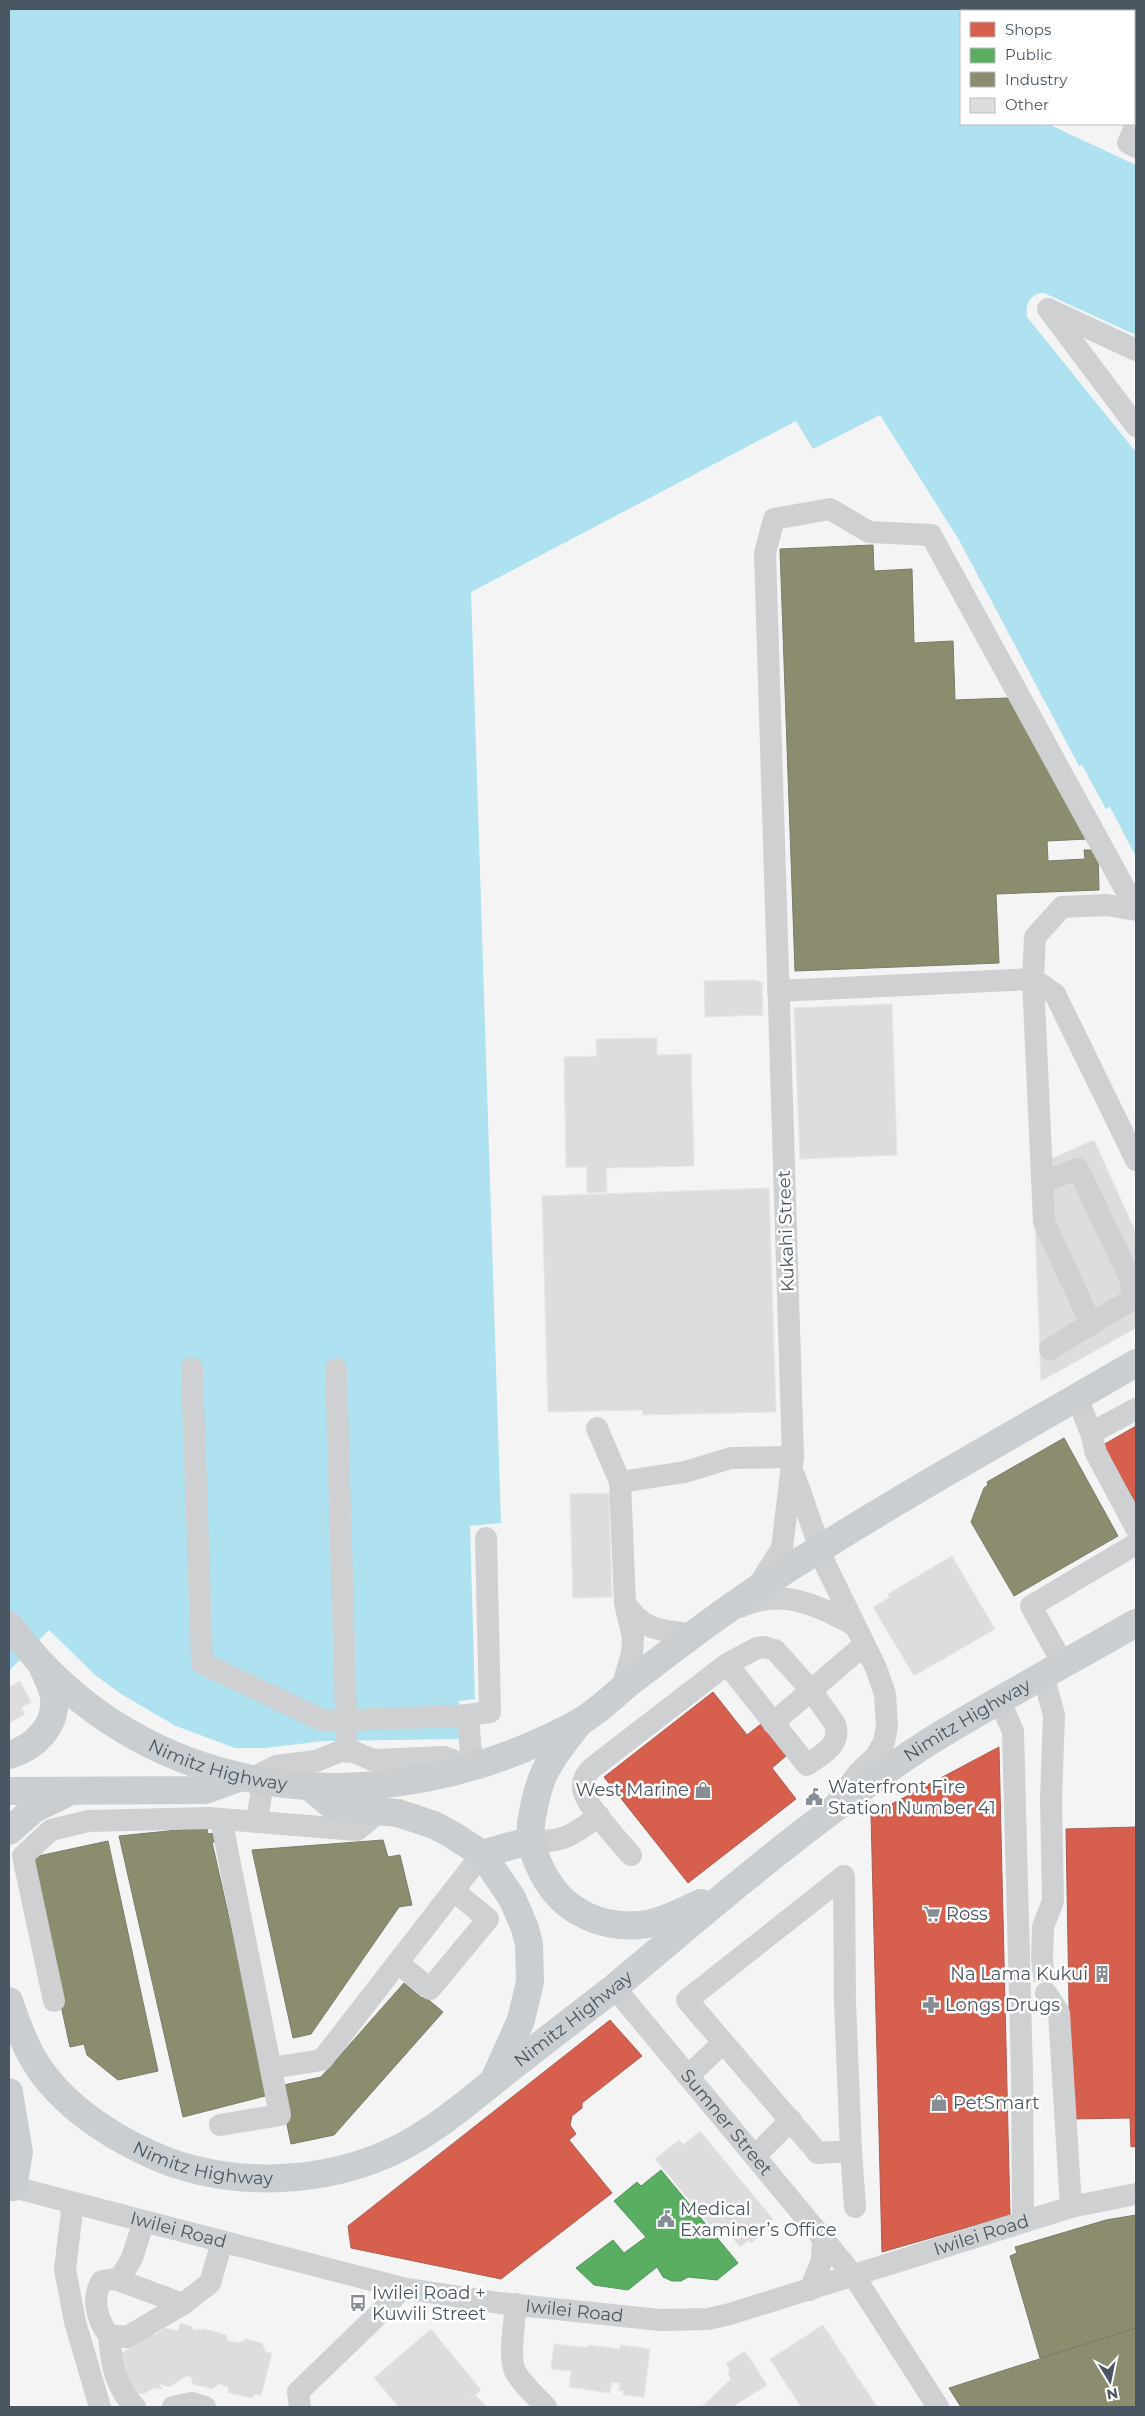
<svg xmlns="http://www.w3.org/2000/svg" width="1145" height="2416" font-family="Montserrat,sans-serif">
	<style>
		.water { fill: #aee2f0 }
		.shops { fill: #d6604d; stroke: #ac5d53 }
		.public { fill: #5aae61; stroke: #559461 }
		.industry { fill: #8c8c6e; stroke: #787c6a }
		.building { fill: #ddddde; stroke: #e5e6e7 }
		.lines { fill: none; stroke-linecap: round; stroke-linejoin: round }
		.minor-tunnel { stroke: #d2d4d7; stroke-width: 22; stroke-dasharray: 22 11; stroke-linecap: butt }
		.minor { stroke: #ced0d2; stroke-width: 22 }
		.major { stroke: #caced1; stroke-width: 28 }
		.labels { text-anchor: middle; stroke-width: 5; stroke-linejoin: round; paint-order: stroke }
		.street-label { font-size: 18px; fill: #4a5661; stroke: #fff }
		.poi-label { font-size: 18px; fill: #4a5661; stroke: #fff; text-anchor: start }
	</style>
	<rect width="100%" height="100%" fill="#f4f4f4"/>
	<path class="water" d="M 9,9 L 984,9 L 984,11 L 961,11 L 961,124 L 1048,124 L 1136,165 L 1136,335 L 1044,293 C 1030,293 1025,304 1027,317 L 1136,452 L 1136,857 L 1110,807 L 1106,809 L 1082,765 L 1079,766 L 959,540 L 880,415 L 813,449 L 796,421 L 471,592 L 501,1523 L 470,1526 L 475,1699 L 459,1701 L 461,1739 L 324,1741 L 265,1748 L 235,1748 L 176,1726 L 121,1694 L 95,1675 L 49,1630 L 9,1671 Z"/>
	<g class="shops">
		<path d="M 1136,1426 L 1136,1503 L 1103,1445 Z"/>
		<path d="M 713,1692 L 747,1735 L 761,1724 L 786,1756 L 772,1768 L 796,1799 L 688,1883 L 604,1777 Z"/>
		<path d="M 999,1747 L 1010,2215 L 882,2252 L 871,1815 Z"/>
		<path d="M 1136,1827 L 1136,2146 L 1131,2147 L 1130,2118 L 1071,2119 L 1066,1829 Z"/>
		<path d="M 610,2020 L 642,2056 L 582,2103 L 582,2108 L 572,2116 L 570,2125 L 576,2134 L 569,2140 L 612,2193 L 501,2279 L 351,2248 L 348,2226 Z"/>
	</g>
	<path class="public" d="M 661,2170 L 738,2263 L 717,2280 L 688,2277 L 681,2281 L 672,2281 L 663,2277 L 657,2267 L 628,2290 L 594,2285 L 576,2268 L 613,2240 L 624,2253 L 646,2237 L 614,2201 L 637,2182 L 641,2186 Z"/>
	<g class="industry">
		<path d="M 873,545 L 874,571 L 912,569 L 914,643 L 953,641 L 955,700 L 1008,698 L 1087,839 L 1047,841 L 1048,861 L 1085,859 L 1084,850 L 1098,850 L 1099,890 L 996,894 L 999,963 L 795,971 L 780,549 Z"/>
		<path d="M 1064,1438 L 1118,1536 L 1014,1596 L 971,1522 L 984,1488 L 988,1485 L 987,1482 Z"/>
		<path d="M 207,1827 L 208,1834 L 215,1833 L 217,1842 L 212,1842 L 269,2095 L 183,2117 L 119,1836 Z"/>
		<path d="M 383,1840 L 388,1857 L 400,1855 L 412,1905 L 399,1907 L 311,2034 L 293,2038 L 252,1850 Z"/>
		<path d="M 108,1841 L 158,2071 L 118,2080 L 87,2055 L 84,2044 L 70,2047 L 29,1858 Z"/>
		<path d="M 404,1983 L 422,1998 L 424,1996 L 443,2012 L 334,2135 L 291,2144 L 279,2086 L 321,2077 Z"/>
		<path d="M 1136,2215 L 1136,2328 L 1040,2358 L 1010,2256 L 1017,2253 L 1015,2247 L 1106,2220 Z"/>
		<path d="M 1136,2328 L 1136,2407 L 961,2407 L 949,2388 Z"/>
	</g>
	<g class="building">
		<path d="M 756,980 L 762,983 L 763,1015 L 705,1017 L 704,981 Z"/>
		<path d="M 892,1004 L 897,1155 L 800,1159 L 794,1008 Z"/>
		<path d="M 657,1038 L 657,1055 L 691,1054 L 694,1166 L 606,1168 L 607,1192 L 587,1193 L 587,1167 L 566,1167 L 564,1057 L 597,1056 L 596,1039 Z"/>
		<path d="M 1029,1066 L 1051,1159 L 1094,1140 L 1136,1233 L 1136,1328 L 1041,1381 Z"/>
		<path d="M 769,1188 L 776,1412 L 643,1415 L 642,1410 L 548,1412 L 542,1196 Z"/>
		<path d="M 609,1493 L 612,1597 L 573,1598 L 570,1494 Z"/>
		<path d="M 952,1556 L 995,1629 L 914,1676 L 873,1607 L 890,1597 L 888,1594 Z"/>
		<path d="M 20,1681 L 31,1702 L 21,1708 L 25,1714 L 9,1723 L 9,1687 Z"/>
		<path d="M 700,2131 L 773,2219 L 762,2229 L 764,2232 L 751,2243 L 749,2240 L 740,2247 L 722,2225 L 715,2231 L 655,2159 L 679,2140 L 683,2145 Z"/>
		<path d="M 180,2323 L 191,2326 L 194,2330 L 205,2329 L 226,2335 L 228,2341 L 240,2343 L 246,2339 L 262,2343 L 266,2352 L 272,2353 L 261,2396 L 256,2394 L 252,2398 L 229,2393 L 228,2387 L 218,2384 L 212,2389 L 193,2384 L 191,2377 L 187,2376 L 169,2387 L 158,2384 L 163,2389 L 154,2388 L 143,2394 L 138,2393 L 117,2365 L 116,2357 L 128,2349 L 130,2342 L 147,2333 L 155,2335 L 165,2328 L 178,2331 Z"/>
		<path d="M 823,2325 L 877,2407 L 801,2407 L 770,2359 Z"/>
		<path d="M 431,2329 L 481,2390 L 461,2407 L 399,2407 L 374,2378 Z"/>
		<path d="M 554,2344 L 587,2348 L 588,2345 L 620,2349 L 621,2345 L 650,2349 L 644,2397 L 623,2395 L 624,2391 L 619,2390 L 620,2383 L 612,2382 L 610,2393 L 569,2387 L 571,2371 L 551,2369 Z"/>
		<path d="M 745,2351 L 767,2385 L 732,2407 L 718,2407 L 710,2399 L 731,2379 L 728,2374 L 730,2370 L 726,2364 Z"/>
		<path d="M 475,2395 L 487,2407 L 461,2407 Z"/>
		<path d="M 710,2399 L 718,2407 L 701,2407 Z"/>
	</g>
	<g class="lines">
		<path class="minor-tunnel" d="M 1042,1959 L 1046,1993"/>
		<g class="minor">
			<path d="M 1136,125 L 1128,143 L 1136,147"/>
			<path d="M 1048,309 L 1136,426"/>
			<path d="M 1052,311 L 1136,350"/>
			<path d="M 778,991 L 1033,979 L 1055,994 L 1136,1160"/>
			<path d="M 1042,1182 L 1078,1169 L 1130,1278 L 1133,1290 L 1128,1302 L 1091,1324 L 1044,1222 L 1033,979 L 1035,937 L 1062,907 L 1107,905 L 1136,910"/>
			<path d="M 1050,1349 L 1091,1324"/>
			<path d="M 192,1368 L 202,1663 L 324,1721 L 459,1716 L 490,1712 L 486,1538"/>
			<path d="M 336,1369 L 347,1751"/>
			<path d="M 1077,1397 L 1091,1433"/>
			<path d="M 1136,1409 L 1091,1433 L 1096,1453 L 1136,1528"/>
			<path d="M 597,1428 L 620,1482 L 625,1603 L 633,1638 L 632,1653 L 622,1688"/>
			<path d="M 795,1477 L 826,1566 L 876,1668 L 885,1694 L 887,1726 L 884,1742 L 876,1756 L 859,1772 L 838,1800"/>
			<path d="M 620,1482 L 685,1472 L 731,1458 L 793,1457"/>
			<path d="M 758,1586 L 782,1548 L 793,1457 L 765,553 L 774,519 L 830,509 L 869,532 L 931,535 L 1136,909"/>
			<path d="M 626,1605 C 646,1633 662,1629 693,1635"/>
			<path d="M 740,1607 C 784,1587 815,1605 854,1625"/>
			<path d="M 1063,1664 L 1031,1606 L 1136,1544"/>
			<path d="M 999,1700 L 1013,1731 L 1022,2073 L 1023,2222"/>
			<path d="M 773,1723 L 864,1645"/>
			<path d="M 251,1779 L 276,1766 L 316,1761 L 341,1751 L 354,1752 L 373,1760 L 444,1757 L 472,1768 L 468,1715"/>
			<path d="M 257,1822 L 263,1781"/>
			<path d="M 532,1840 C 562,1845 576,1832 599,1816"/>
			<path d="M 631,1855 C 620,1842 585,1805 583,1789 C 582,1781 586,1774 592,1768 L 727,1664 L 757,1648 L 764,1647 L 775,1650 L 811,1690 L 835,1724 C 842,1745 822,1754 807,1765 L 727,1664"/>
			<path d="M 844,1876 L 845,2002 L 851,2151 L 818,2153 L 687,2000 Z"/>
			<path d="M 1042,1959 L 1043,1927 L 1053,1901 L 1051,1799 L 1054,1715 L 1043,1675"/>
			<path d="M 398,1963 L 430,1989 L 488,1919 L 454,1891"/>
			<path id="s1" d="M 614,1987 L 854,2276 L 938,2407"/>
			<path d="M 1046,1993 L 1059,2013 L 1071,2207"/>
			<path d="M 54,2001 L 23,1856 L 51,1830 L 89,1821 L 209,1818 L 357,1830 L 380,1811"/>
			<path d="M 271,2068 L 322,2060 L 482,1854"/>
			<path d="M 688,2076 L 723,2043"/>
			<path d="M 220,2125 L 280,2115 L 221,1819"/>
			<path d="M 851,2151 L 855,2207"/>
			<path d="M 755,2156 L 791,2120"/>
			<path id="s2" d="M 9,2186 L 402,2288 L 499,2303 L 660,2320 L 708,2319 L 730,2314 L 1071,2207 L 1136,2194"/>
			<path d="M 73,2203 L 65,2269 L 75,2322 L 100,2407"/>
			<path d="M 115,2279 L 183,2304 L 127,2337 L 109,2335 C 97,2321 91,2297 102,2281 Z"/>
			<path d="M 119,2280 L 132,2258 L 144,2221"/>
			<path d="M 810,2290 L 822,2260 L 823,2239"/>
			<path d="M 183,2304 L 210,2283 L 222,2242"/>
			<path d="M 516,2304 C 515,2322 508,2356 515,2371 C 522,2385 536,2396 546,2407"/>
			<path d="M 109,2335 C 111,2362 115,2387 135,2407"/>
			<path d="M 173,2407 L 192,2403 L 205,2407"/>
			<path d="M 300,2407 L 298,2392 L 382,2311 L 402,2288"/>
		</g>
		<g class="major">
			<path id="s3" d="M 9,1625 C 146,1809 384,1828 578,1723 C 598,1712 616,1693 634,1679 C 683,1642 731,1605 783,1572 C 898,1498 1018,1432 1136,1363"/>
			<path d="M 579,1723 C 569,1736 558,1749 550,1763 C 540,1777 535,1800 532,1817 C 525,1852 550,1897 581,1913 C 598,1923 621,1927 640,1925 C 661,1923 682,1911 701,1903"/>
			<path d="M 9,1755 C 34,1748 57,1726 54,1698 C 53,1688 47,1677 43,1668"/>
			<path d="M 310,1787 L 334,1807 L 398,1813 L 434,1825 L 451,1834 L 482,1854 L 512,1898 L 525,1928 L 529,1944 L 530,1982 L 521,2020 L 495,2078"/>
			<path d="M 9,1791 L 205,1790 L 241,1777"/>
			<path d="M 9,1831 L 34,1809 L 65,1794"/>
			<path d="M 482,1854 L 532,1840"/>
			<path id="s4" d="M 9,2001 C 15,2019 21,2036 30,2053 C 54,2099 104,2133 150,2154 C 220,2186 308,2186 380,2157 C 433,2136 477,2093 522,2059 C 553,2035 584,2011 615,1987 C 686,1928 756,1867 830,1812 C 863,1787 897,1762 932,1740 C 999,1699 1068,1662 1136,1623"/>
			<path d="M 9,2092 L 19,2152 L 13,2187"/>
		</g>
	</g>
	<defs>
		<g id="shop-bare" transform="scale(1.35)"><path d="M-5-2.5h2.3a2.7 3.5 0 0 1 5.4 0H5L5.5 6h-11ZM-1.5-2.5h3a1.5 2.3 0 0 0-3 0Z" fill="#868d94" stroke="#fff" stroke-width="2.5" paint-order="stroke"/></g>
		<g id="civic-bare" transform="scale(1.35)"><path d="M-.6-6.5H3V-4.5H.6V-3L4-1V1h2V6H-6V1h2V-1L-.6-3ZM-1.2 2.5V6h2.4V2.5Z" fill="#868d94" stroke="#fff" stroke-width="2.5" paint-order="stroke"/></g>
		<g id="supermarket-bare" transform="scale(1.35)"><path d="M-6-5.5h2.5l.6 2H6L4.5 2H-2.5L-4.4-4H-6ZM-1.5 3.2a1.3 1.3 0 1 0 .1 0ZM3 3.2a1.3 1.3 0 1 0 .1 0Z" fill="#868d94" stroke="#fff" stroke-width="2.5" paint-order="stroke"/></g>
		<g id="building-bare" transform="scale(1.35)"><path d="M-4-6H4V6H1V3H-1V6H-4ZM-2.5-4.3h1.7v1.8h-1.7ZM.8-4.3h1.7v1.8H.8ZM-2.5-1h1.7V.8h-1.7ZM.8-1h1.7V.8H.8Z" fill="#868d94" stroke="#fff" stroke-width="2.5" paint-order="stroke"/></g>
		<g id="pharmacy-bare" transform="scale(1.35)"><path d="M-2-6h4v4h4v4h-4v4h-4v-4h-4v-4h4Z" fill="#868d94" stroke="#fff" stroke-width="2.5" paint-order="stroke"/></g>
		<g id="bus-bare" transform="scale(1.35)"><path d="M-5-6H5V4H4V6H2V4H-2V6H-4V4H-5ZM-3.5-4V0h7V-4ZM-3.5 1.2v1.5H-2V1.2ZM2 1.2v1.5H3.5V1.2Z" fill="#868d94" stroke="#fff" stroke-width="2.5" paint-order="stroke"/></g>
	</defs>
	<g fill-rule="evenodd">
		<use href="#shop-bare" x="703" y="1790"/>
		<use href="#civic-bare" x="814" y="1797"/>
		<use href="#supermarket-bare" x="932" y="1914"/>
		<use href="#building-bare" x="1102" y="1974"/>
		<use href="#pharmacy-bare" x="931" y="2005"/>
		<use href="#shop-bare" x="939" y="2103"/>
		<use href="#civic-bare" x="666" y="2219"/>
		<use href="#bus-bare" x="358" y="2303"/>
	</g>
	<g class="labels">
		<g class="street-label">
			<text transform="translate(786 1231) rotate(-92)" y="6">Kukahi Street</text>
			<text dy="6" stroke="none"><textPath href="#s4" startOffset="1185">Nimitz Highway</textPath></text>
			<text dy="6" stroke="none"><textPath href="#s3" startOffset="258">Nimitz Highway</textPath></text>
			<text dy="6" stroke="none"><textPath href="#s4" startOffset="690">Nimitz Highway</textPath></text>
			<text dy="6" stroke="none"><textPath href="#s1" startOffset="176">Sumner Street</textPath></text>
			<text dy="6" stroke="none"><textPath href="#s4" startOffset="270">Nimitz Highway</textPath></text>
			<text dy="6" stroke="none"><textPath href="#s2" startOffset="175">Iwilei Road</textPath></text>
			<text dy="6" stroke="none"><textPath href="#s2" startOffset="1000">Iwilei Road</textPath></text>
			<text dy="6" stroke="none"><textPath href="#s2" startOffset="580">Iwilei Road</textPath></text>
		</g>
		<g class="poi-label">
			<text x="828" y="1793">Waterfront Fire<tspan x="828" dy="21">Station Number 41</tspan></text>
			<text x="689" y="1796" text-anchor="end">West Marine</text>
			<text x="946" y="1920">Ross</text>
			<text x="1088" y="1980" text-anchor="end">Na Lama Kukui</text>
			<text x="945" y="2011">Longs Drugs</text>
			<text x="953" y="2109">PetSmart</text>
			<text x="680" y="2215">Medical<tspan x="680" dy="21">Examiner’s Office</tspan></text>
			<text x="372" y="2299">Iwilei Road +<tspan x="372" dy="21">Kuwili Street</tspan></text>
		</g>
	</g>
	<rect width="1145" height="2416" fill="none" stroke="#4a5661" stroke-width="20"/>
	<rect x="960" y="10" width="175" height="115" fill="#ffffff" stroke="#b7bbc0"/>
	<rect x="970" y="22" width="25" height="15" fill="#d6604d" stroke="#b7bbc0"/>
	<text x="1005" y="35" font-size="15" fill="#4a5661">Shops</text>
	<rect x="970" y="48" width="25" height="15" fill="#5aae61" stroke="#b7bbc0"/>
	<text x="1005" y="60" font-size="15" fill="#4a5661">Public</text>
	<rect x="970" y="72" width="25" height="15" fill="#8c8c6e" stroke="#b7bbc0"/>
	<text x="1005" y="85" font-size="15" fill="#4a5661">Industry</text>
	<rect x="970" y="98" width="25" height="15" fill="#ddddde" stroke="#b7bbc0"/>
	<text x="1005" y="110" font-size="15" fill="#4a5661">Other</text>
	<g transform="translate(1110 2381) rotate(170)" stroke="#ffffff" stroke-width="4" paint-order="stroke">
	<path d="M0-4L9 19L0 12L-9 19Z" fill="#4a5661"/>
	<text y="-8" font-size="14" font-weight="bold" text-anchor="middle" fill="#4a5661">N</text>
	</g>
</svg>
